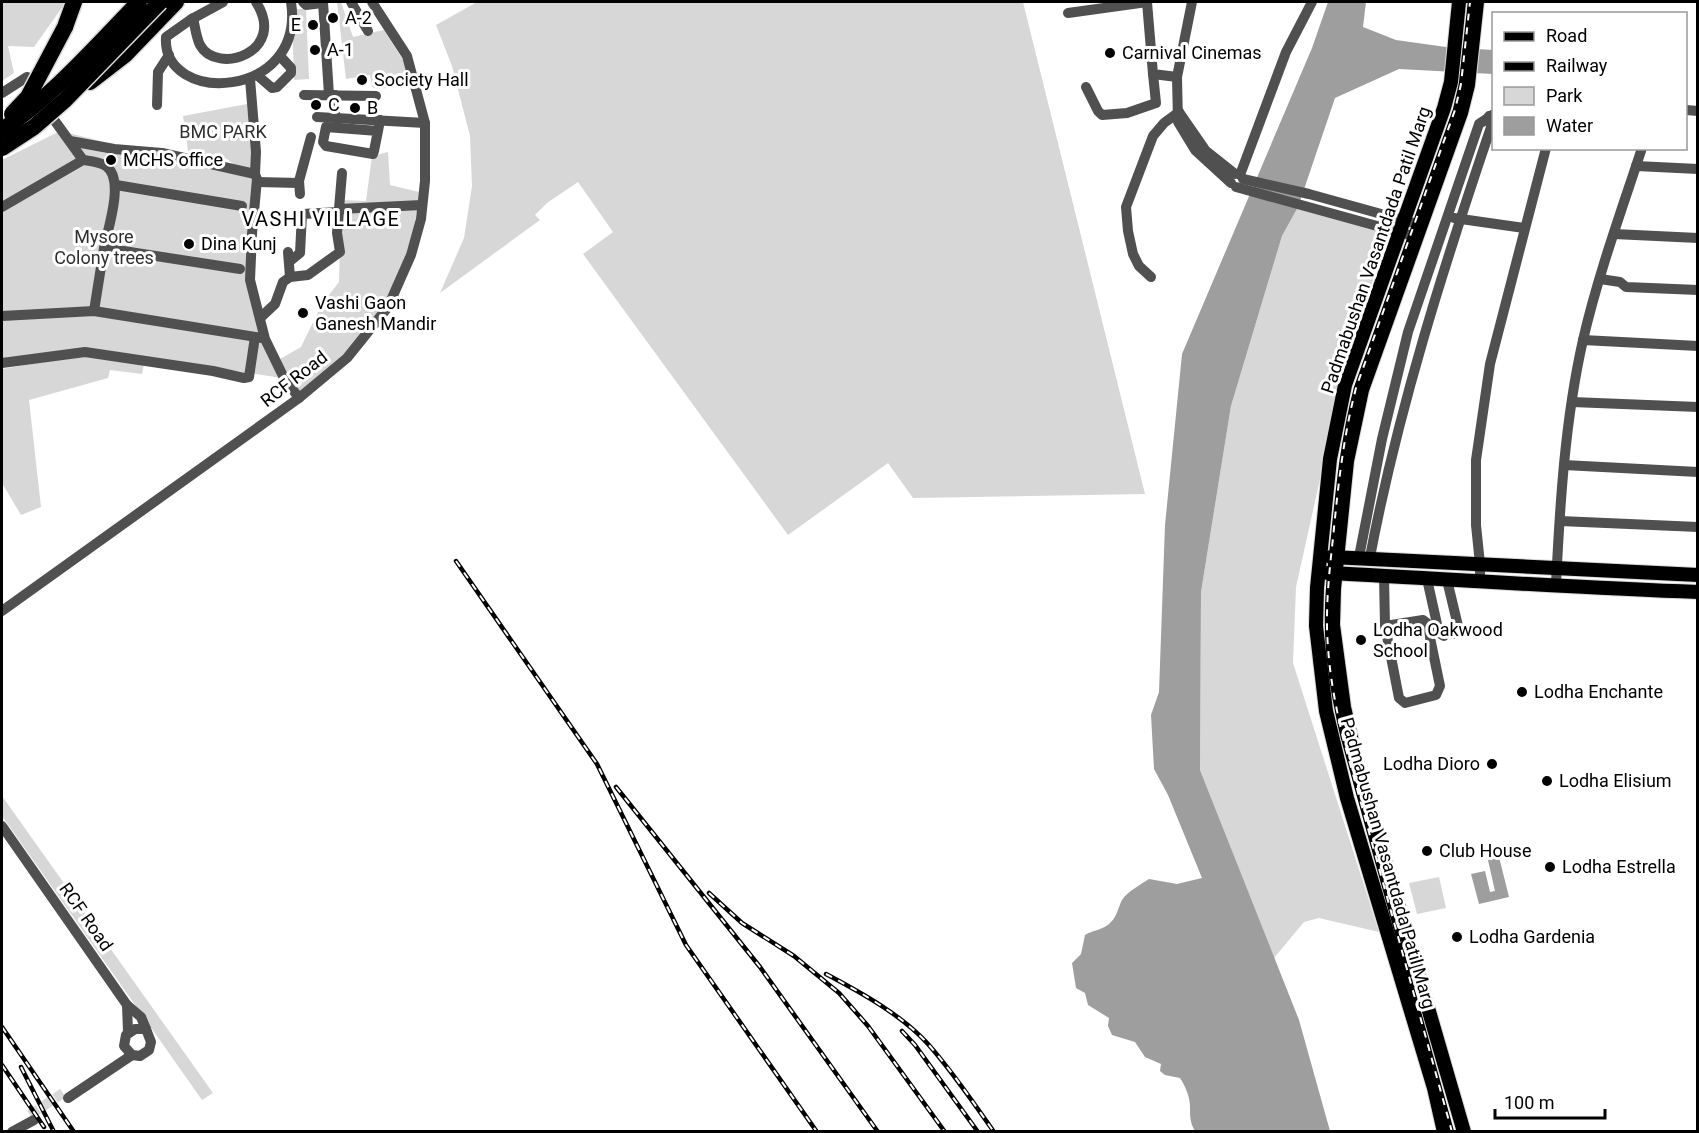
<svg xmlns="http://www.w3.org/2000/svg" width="1699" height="1133" font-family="Roboto,sans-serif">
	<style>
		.green { fill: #d7d7d7 }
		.water { fill: #9e9e9e }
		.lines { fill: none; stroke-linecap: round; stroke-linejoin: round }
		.minor-tunnel { stroke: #d9d9d9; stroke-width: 10; stroke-dasharray: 10 5; stroke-linecap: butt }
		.major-casing { stroke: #dbdbdb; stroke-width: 16 }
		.highway-casing { stroke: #dbdbdb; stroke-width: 19 }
		.minor { stroke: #505050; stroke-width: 10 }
		.major { stroke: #000; stroke-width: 14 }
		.highway { stroke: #000; stroke-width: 16 }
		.rail-casing { stroke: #000; stroke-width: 4.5 }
		.rail { stroke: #fff; stroke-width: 2; stroke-dasharray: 7; stroke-linecap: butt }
		.highway-bridge-casing { stroke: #dbdbdb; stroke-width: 19; stroke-linecap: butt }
		.highway-bridge { stroke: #000; stroke-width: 16 }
		.poi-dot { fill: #000; stroke: #fff; stroke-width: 2 }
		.labels { text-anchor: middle; stroke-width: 6; stroke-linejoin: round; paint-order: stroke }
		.poi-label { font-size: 18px; fill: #000; stroke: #fff; text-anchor: start }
		.park-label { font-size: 18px; fill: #2e2e2e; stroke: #fff }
		.street-label { font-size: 18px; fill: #000; stroke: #fff }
		.neighbourhood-label { font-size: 20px; letter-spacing: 1.5px; fill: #000; stroke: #fff }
	</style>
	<rect width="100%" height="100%" fill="#fff"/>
	<g class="green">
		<path d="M 2,2 L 66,2 L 34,47 L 8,46 L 14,73 L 2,81 Z"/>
		<path d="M 337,2 L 341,2 L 353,37 L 384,30 L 404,62 L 411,86 L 377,89 L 372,87 L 370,75 L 346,79 Z"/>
		<path d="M 477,2 L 1023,2 L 1145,494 L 913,498 L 888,463 L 788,535 L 583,254 L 613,232 L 578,182 L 547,203 L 535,215 L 540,220 L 440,293 L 464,238 L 472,186 L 470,136 L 452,66 L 436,25 Z"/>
		<path d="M 292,9 L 306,9 L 309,79 L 294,80 Z"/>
		<path d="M 247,104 L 254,179 L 250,280 L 282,378 L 88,348 L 2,359 L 2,160 L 60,131 L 252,178 L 227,159 L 188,151 L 183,116 Z"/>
		<path d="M 388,152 L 390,185 L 419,192 C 416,247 387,309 349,350 C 335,366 316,379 300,393 L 287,376 L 280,359 L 301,347 L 322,304 L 339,282 L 341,200 L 366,201 L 372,156 Z"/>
		<path d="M 1298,207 L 1387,233 L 1340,389 L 1296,587 L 1293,663 L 1379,932 L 1319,918 L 1304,922 L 1274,958 L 1200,770 L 1201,592 L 1231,406 L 1282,236 Z"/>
		<path d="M 91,354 L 144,364 L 142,374 L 110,370 L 108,378 L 29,400 L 41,507 L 21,515 L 2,483 L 2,369 Z"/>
		<path d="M 2,796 L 213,1093 L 202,1100 L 2,816 Z"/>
		<path d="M 1439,877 L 1446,908 L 1417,914 L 1409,883 Z"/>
	</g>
	<g class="water">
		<path d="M 1328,2 L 1366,2 L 1363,27 L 1396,40 L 1446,47 L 1493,50 L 1493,74 L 1399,69 L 1335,98 L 1298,207 L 1282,236 L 1231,406 L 1201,592 L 1200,770 L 1299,1020 L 1330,1131 L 1195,1131 C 1190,1123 1190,1116 1190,1107 C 1190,1096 1185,1086 1180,1078 L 1165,1075 L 1160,1071 L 1161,1064 L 1145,1057 L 1135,1042 L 1112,1035 L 1108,1026 L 1109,1018 L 1088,1005 L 1085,993 L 1076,988 L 1072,963 L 1081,954 L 1085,935 C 1093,930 1104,930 1111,922 C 1117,916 1118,908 1122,900 C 1128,891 1140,885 1149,879 L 1177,884 L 1202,878 L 1168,795 L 1154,769 L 1151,715 L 1159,692 L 1165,525 L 1182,354 L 1312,48 Z"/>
		<path d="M 1498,853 L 1509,897 L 1479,904 L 1471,874 L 1485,871 L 1490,892 L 1495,891 L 1487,856 Z"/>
	</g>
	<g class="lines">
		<path class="minor-tunnel" d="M 30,1115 L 63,1093"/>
		<g class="major-casing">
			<g id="major">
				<path d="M 1331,557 L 1698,575"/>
				<path d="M 1328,573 C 1451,579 1574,588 1698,592"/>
				<path d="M 1444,1132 L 1434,1088 L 1347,798 L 1326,711 L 1316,626 L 1317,588 L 1330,459 L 1345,385 L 1444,108 L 1451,82 L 1459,2"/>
				<path d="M 1464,1132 L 1377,832 L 1364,793 L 1344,707 L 1333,625 L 1334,589 L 1347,461 L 1362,390 L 1461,113 L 1468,85 L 1477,2"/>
			</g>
		</g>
		<g class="highway-casing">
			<g id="highway">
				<path d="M 65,27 L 74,2"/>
				<path d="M 90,82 L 125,55 L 176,2"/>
			</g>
		</g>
		<g class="minor">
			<path d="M 223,2 L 190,20 L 166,37 C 161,106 306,100 291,2"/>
			<path d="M 303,2 L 306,5 L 322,3"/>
			<path d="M 323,2 L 329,95"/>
			<path d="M 351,2 L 368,31"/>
			<path d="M 1192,2 L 1177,77 L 1178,122 L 1195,150 L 1231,183"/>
			<path d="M 1068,13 L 1147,2 L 1153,74 L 1177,77"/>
			<path d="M 193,18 C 195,26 196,37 200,45 C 217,76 288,52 256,2"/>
			<path d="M 257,75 L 272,88 L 277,87 L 291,73 L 291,68 L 280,56"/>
			<path d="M 250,79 L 256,152 L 255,174"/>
			<path d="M 1086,87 L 1098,111 L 1102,115 L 1127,113 L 1156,103 L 1153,74"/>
			<path d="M 2,93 L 27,77 L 34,90"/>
			<path d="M 304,95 L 376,96"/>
			<path d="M 157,105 L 158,72 L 169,55"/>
			<path d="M 47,110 L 83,160"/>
			<path d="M 1686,110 L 1698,111"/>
			<path d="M 1179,112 L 1206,151 L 1235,174"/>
			<path d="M 317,117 L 425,123"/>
			<path d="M 335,118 L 335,95"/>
			<path d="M 378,131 L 326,127 L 323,142 L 326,146 L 373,154 L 374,151 L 378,131 L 380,120"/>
			<path d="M 70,141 L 114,149 L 162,153 L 255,174 L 257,179 L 252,234 L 250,280 L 265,339 L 284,378 L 299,398"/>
			<path d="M 1636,166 L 1698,169"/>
			<path d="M 1240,175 L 1286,52 L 1312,2"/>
			<path d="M 1243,179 L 1309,194 L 1421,225"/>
			<path d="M 257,182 L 299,183"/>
			<path d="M 116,185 L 242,206"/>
			<path d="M 1236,187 L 1417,237"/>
			<path d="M 300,194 L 299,181 L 311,137"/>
			<path d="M 2,207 L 83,160 C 90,161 100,162 106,166 C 125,179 108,228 104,248"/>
			<path d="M 339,209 L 422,205"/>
			<path d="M 1454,218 L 1524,228"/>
			<path d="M 1614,234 L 1698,238"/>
			<path d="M 289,262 L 300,253 L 302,214 L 339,212"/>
			<path d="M 290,277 L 308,275 L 340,252 L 337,233 L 342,173"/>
			<path d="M 1151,277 L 1139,266 L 1133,254 L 1128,231 L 1126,207 L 1153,136 L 1164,123 L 1179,112"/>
			<path d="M 1600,279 L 1620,282 L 1626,287 L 1698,290"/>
			<path d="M 94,311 L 104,248 L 240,269"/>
			<path d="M 2,316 L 94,311 L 262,338"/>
			<path d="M 260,318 L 275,304 L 283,282 L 290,277 L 288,252"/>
			<path d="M 1583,340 L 1698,346"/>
			<path d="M 2,363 L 85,352 L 213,371 L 244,378 L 249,377 L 255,337"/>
			<path d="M 1572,402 L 1698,407"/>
			<path d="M 1564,465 L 1698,472"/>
			<path d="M 1560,521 L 1698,527"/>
			<path d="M 1359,557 L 1382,439 L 1408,332 L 1479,124 L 1494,114"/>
			<path d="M 1370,557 C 1398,410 1443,269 1491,127 L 1489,116"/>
			<path d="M 1384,576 L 1385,626 L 1423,620 L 1427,623 L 1440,686 L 1436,695 L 1405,703 L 1399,698 L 1385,626"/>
			<path d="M 1427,579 L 1439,633 L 1444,636"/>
			<path d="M 1447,580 L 1458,626 L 1458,630 L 1453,634"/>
			<path d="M 1480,581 L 1480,564 L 1476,525 L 1476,460 L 1490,364 L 1546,148"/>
			<path d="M 1556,584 C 1560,503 1565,420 1583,340 C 1598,275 1621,212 1642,148"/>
			<path d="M 2,611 L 299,398 L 347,358 L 388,307 L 411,255 L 421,219 L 425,181 L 425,123 L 407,56 L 372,2"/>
			<path d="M 2,826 L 127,1005 L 128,1032"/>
			<path d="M 127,1005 L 141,1017 L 146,1029"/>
			<path d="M 135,1029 L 146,1029 L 151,1042 L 149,1050 L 140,1056 L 132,1055 L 124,1046 L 126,1035 Z"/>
			<path d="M 68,1098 L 132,1055"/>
			<path d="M 12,1132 L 34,1120"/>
		</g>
		<use href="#major" class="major"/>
		<use href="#highway" class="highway"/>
		<g class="rail-casing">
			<g id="rail">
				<path d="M 456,561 L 597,764 L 686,945 L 817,1132"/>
				<path d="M 616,787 L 760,967 L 878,1132"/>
				<path d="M 709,893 L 742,923 L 794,956 L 839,993 L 868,1026 L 945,1132"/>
				<path d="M 826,974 C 860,992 902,1015 928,1044 C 952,1071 973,1102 994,1132"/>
				<path d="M 2,1027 L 74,1132"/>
				<path d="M 902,1031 L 915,1045 L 978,1132"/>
				<path d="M 2,1065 L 44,1127"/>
				<path d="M 21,1067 L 54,1132"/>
				<path d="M 1452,1132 L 1343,738 C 1336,708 1330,678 1328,647 C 1325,611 1329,574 1333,538 C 1338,487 1343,438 1356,388 L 1455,110 L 1461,84 L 1470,2"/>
			</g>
		</g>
		<use href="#rail" class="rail"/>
		<g class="highway-bridge-casing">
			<g id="highway-bridge">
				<path d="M 12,114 L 28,97 L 65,27"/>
				<path d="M 2,130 C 54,95 95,47 139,2"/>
				<path d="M 2,148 L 34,127 L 65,100 L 160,2"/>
			</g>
		</g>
		<use href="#highway-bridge" class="highway-bridge"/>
	</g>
	<g class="poi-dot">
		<circle cx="333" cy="18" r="6"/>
		<circle cx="313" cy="25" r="6"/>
		<circle cx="315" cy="50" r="6"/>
		<circle cx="1110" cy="53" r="6"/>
		<circle cx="362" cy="80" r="6"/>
		<circle cx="316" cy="105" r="6"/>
		<circle cx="355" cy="108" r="6"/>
		<circle cx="111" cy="160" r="6"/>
		<circle cx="189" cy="244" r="6"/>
		<circle cx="303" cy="313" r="6"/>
		<circle cx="1361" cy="640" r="6"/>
		<circle cx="1522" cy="692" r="6"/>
		<circle cx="1492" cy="764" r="6"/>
		<circle cx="1547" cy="781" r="6"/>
		<circle cx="1427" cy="851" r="6"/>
		<circle cx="1550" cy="867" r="6"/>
		<circle cx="1457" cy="937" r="6"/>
	</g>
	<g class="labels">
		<g class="poi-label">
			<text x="345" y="24">A-2</text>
			<text x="301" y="31" text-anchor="end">E</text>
			<text x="327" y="56">A-1</text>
			<text x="1122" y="59">Carnival Cinemas</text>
			<text x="374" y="86">Society Hall</text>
			<text x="328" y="111">C</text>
			<text x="367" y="114">B</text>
			<text x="123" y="166">MCHS office</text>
			<text x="201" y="250">Dina Kunj</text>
			<text x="315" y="309">Vashi Gaon<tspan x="315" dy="21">Ganesh Mandir</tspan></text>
			<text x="1373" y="636">Lodha Oakwood<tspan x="1373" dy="21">School</tspan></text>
			<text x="1534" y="698">Lodha Enchante</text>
			<text x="1480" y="770" text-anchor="end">Lodha Dioro</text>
			<text x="1559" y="787">Lodha Elisium</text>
			<text x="1439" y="857">Club House</text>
			<text x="1562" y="873">Lodha Estrella</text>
			<text x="1469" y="943">Lodha Gardenia</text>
		</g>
		<g class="park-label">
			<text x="223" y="138">BMC PARK</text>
			<text x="104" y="243">Mysore<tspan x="104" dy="21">Colony trees</tspan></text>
		</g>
		<g class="street-label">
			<text transform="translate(1376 250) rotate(-71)" y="6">Padmabushan Vasantdada Patil Marg</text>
			<text transform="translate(294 379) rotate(-38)" y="6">RCF Road</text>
			<text transform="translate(1388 863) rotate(74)" y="6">Padmabushan Vasantdada Patil Marg</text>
			<text transform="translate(86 917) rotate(55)" y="6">RCF Road</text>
		</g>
		<g class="neighbourhood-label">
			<text x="321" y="226">VASHI VILLAGE</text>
		</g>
	</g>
	<rect width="1699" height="1133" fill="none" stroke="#000000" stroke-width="6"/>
	<rect x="1492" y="12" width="195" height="138" fill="#ffffff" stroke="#999999" stroke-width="1.5"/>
	<rect x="1504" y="32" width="30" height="9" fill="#000000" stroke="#999999" stroke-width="1.5"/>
	<text x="1546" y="42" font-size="18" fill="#000000">Road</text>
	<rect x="1504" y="62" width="30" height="9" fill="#000000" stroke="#999999" stroke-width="1.5"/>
	<text x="1546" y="72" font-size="18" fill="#000000">Railway</text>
	<rect x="1504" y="87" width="30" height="18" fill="#d7d7d7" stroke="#999999" stroke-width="1.5"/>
	<text x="1546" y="102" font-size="18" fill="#000000">Park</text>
	<rect x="1504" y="117" width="30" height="18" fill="#9e9e9e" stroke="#999999" stroke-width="1.5"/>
	<text x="1546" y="132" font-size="18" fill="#000000">Water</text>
	<path d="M1495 1109v9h110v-9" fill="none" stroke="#000000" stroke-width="3"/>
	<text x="1504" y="1109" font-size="18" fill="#000000" stroke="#ffffff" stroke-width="4.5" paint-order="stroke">100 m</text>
</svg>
